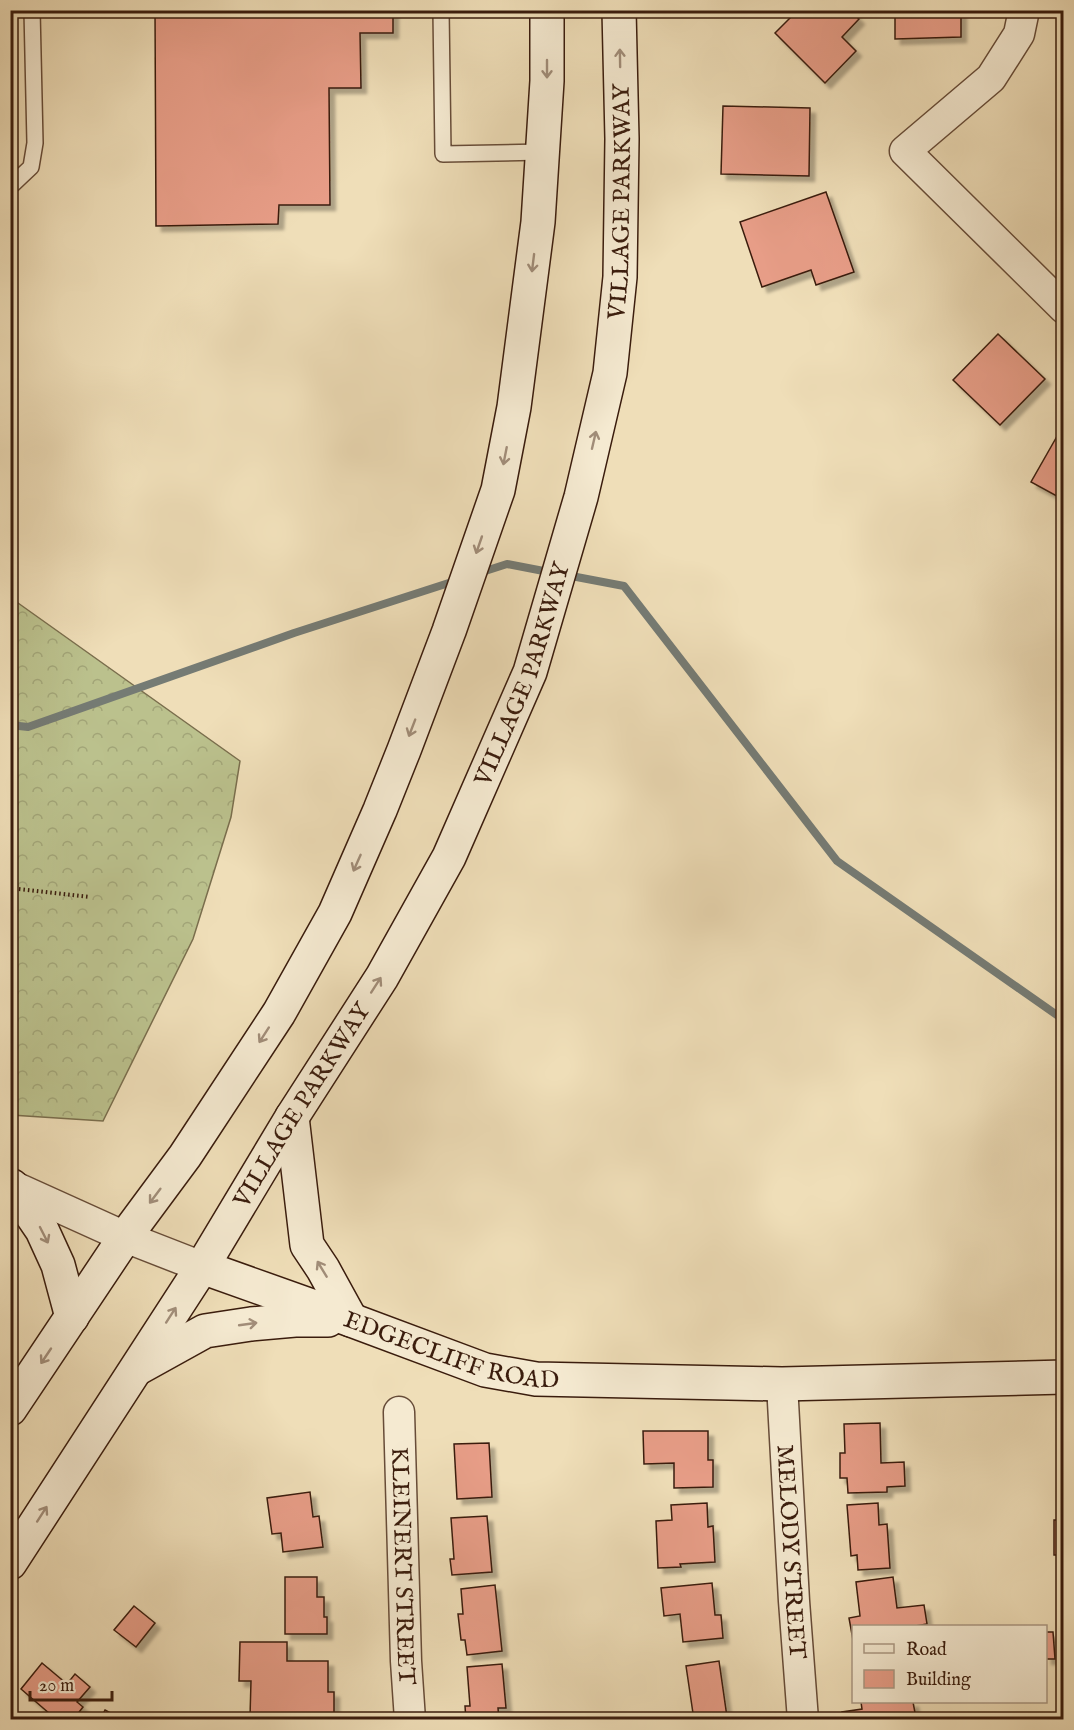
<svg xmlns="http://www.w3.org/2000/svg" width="1074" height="1730" font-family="'IM FELL English',serif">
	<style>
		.forest { fill: url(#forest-crowns); stroke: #7a6e4d; stroke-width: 1.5 }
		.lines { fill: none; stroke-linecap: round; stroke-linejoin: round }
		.stream { stroke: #757b74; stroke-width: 8 }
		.building { fill: #e79d87; stroke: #3a1c0d; stroke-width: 1.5; filter: url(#shadow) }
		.lane-casing { stroke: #674c38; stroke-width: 18 }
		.street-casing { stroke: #674c38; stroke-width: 33 }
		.secondary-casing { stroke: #3a1c0d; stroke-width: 36 }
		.path { stroke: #3a1c0d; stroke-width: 4; stroke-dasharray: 1.5 3; stroke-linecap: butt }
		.lane { stroke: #f5ead1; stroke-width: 15 }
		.street { stroke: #f5ead1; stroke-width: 30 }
		.secondary { stroke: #f5ead1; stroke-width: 33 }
		.oneway { stroke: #a18d79 }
		.labels { text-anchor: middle; stroke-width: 5; stroke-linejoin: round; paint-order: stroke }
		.street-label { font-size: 24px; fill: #3a1c0d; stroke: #f5ead1 }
	</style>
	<defs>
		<pattern id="forest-crowns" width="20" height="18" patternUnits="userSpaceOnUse" patternTransform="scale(1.5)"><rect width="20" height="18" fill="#bbc18d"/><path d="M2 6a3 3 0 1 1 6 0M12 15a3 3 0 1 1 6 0" fill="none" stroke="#a2a578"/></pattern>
		<filter id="shadow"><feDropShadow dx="5.5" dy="5.5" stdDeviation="1.5" flood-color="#0004"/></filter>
	</defs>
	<rect width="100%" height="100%" fill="#efdeb8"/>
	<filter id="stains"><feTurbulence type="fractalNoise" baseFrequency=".00333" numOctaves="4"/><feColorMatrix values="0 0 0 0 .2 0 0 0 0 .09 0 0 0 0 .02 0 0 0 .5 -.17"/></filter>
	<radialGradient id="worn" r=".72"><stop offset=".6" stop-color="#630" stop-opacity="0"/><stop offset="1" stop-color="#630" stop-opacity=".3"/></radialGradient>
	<path class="forest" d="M 11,598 L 240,761 L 231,817 L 193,939 L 103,1121 L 11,1115 Z"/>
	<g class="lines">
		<g class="stream">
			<path d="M 479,573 L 507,564 L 554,573"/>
			<path d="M 566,575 L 624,586 L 837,861 L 1064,1020"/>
			<path d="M 10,725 L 28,727 L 294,633 L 458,580"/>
		</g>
	</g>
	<g class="building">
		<path d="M 155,10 L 393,10 L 393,33 L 360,33 L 361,88 L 329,88 L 330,205 L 279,205 L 278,224 L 156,226 Z"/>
		<path d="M 798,10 L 850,10 L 859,19 L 842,37 L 856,51 L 825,83 L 775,33 Z"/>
		<path d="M 895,10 L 961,10 L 961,37 L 895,39 Z"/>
		<path d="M 723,106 L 810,108 L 809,176 L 721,174 Z"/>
		<path d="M 826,192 L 854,272 L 816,285 L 811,270 L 762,287 L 740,222 Z"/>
		<path d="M 998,334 L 1045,379 L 1000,425 L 953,380 Z"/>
		<path d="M 1064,424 L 1064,500 L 1031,482 Z"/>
		<path d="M 880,1423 L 881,1463 L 904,1462 L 905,1486 L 887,1487 L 887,1492 L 848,1493 L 847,1478 L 840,1478 L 840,1453 L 845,1453 L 844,1424 Z"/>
		<path d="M 643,1431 L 708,1431 L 708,1460 L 713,1460 L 713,1487 L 674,1488 L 674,1463 L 644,1464 Z"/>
		<path d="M 489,1443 L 492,1497 L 457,1499 L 454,1444 Z"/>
		<path d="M 310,1492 L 313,1517 L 319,1516 L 323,1547 L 283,1552 L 281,1533 L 272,1534 L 267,1498 Z"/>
		<path d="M 707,1503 L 708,1527 L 713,1526 L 715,1562 L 680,1564 L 681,1567 L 658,1568 L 656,1521 L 672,1520 L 671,1505 Z"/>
		<path d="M 878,1503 L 879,1525 L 887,1524 L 890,1568 L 858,1570 L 857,1555 L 851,1556 L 847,1505 Z"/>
		<path d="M 487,1516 L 492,1572 L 452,1575 L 450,1559 L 454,1559 L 451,1518 Z"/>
		<rect x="1054" y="1520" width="10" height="35"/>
		<path d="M 285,1577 L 317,1577 L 317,1597 L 324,1597 L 324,1617 L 327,1617 L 327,1634 L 285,1634 Z"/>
		<path d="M 893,1577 L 897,1608 L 924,1605 L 927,1624 L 915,1626 L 854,1626 L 853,1640 L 849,1618 L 860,1616 L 856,1582 Z"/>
		<path d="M 712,1583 L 715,1615 L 721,1615 L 723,1638 L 683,1642 L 680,1614 L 664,1616 L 661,1588 Z"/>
		<path d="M 495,1585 L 502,1651 L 467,1655 L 465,1640 L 461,1640 L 458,1614 L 463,1614 L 461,1589 Z"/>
		<path d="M 1058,1596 L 1064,1596 L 1064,1616 L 1059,1617 Z"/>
		<path d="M 134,1606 L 155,1623 L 136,1647 L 114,1630 Z"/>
		<path d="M 1046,1632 L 1053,1632 L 1055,1659 L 1046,1659 Z"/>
		<path d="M 240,1642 L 287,1642 L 287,1661 L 328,1661 L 328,1692 L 334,1692 L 334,1717 L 250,1717 L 251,1681 L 239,1681 Z"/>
		<path d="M 719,1661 L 727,1717 L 694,1720 L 686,1666 Z"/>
		<path d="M 42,1663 L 67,1684 L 75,1674 L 90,1687 L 77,1702 L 83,1707 L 73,1720 L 57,1720 L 21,1689 Z"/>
		<path d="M 502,1664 L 506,1708 L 498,1708 L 499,1720 L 466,1720 L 465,1706 L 470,1706 L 467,1667 Z"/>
		<path d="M 861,1702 L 913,1702 L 916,1718 L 843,1720 L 842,1712 L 862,1709 Z"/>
		<path d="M 105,1710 L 123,1720 L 100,1720 Z"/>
	</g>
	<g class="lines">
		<g class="lane-casing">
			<g id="lane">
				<path d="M 441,10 L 443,154 L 542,152"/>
				<path d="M 10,185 L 13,184 L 31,167 L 35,143 L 32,10"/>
			</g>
		</g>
		<g class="street-casing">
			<g id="street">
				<path d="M 1024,10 L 1019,34 L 991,78 L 905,151 L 1064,308"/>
				<path d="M 10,1185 L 125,1237 L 202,1267"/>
				<path id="s1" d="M 782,1384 L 794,1601 L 803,1720"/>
				<path id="s2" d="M 399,1412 L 406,1661 L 410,1720"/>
			</g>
		</g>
		<g class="secondary-casing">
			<g id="secondary">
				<path d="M 292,1117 L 307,1245 L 323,1269 L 351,1320"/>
				<path d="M 12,1186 L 42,1230 L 58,1265 L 72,1317"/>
				<path id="s3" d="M 202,1267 L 351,1320 L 485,1370 L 536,1379 L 782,1384 L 1064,1377"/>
				<path d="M 140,1367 L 205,1331 L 251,1324 L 295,1320 L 328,1320"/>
				<path d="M 10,1409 L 125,1237 L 185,1156 L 279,1013 L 335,913 L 380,810 L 404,750 L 449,631 L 498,490 L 514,407 L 538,222 L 547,81 L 547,10"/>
				<path id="s4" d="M 10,1563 L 202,1267 L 292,1117 L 382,977 L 449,857 L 530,672 L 581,497 L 610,373 L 620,277 L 622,139 L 619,10"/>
			</g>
		</g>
		<path class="path" d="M 10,888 L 90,897"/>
		<use href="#lane" class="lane"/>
		<use href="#street" class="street"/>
		<use href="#secondary" class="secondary"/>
	</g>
	<defs><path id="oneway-shaft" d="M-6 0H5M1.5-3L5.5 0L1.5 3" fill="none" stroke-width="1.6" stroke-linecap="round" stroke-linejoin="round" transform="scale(1.5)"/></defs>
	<g class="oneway">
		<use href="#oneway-shaft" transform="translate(620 58) rotate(-91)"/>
		<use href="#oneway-shaft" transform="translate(547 69) rotate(90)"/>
		<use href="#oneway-shaft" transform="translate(533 263) rotate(97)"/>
		<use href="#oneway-shaft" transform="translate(594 440) rotate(-77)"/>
		<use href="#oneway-shaft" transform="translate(505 456) rotate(101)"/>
		<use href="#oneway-shaft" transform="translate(479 545) rotate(109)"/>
		<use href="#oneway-shaft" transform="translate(412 728) rotate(111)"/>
		<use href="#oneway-shaft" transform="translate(357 863) rotate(114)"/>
		<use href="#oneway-shaft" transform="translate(376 985) rotate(-57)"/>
		<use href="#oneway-shaft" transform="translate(264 1035) rotate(123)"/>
		<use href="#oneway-shaft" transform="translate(155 1196) rotate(127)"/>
		<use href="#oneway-shaft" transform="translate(44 1235) rotate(63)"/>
		<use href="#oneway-shaft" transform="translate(322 1269) rotate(-121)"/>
		<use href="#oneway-shaft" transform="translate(171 1315) rotate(-57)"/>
		<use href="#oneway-shaft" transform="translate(248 1324) rotate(-8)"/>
		<use href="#oneway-shaft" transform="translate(46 1356) rotate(124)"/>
		<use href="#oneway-shaft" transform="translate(42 1514) rotate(-57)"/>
	</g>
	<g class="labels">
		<g class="street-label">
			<text dy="8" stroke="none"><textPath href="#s4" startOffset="1515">VILLAGE PARKWAY</textPath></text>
			<text dy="8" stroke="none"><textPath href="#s4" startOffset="1029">VILLAGE PARKWAY</textPath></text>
			<text dy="8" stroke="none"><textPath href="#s4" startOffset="543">VILLAGE PARKWAY</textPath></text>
			<text dy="8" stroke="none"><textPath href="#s3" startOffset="264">EDGECLIFF ROAD</textPath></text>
			<text dy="8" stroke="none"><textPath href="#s1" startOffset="168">MELODY STREET</textPath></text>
			<text dy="8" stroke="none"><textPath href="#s2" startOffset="154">KLEINERT STREET</textPath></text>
		</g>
	</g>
	<rect width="1074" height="1730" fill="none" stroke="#efdeb8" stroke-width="36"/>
	<rect x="12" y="12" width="1050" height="1706" fill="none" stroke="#3a1c0d" stroke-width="3"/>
	<rect x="18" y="18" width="1038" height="1694" fill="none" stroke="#3a1c0d" stroke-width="1.5"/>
	<rect x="852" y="1625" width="195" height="78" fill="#f5ead1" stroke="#aa9883" stroke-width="1.5"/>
	<rect x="864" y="1644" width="30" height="9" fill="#f5ead1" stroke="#aa9883" stroke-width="1.5"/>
	<text x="906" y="1655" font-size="18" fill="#3a1c0d">Road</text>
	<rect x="864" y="1670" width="30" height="18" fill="#e79d87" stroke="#aa9883" stroke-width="1.5"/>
	<text x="906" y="1685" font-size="18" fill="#3a1c0d">Building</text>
	<path d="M30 1691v9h82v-9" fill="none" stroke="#3a1c0d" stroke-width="3"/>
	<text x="39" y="1691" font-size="18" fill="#3a1c0d" stroke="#f5ead1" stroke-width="4.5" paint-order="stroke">20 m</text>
	<rect width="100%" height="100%" filter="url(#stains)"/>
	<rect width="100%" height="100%" fill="url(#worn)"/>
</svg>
